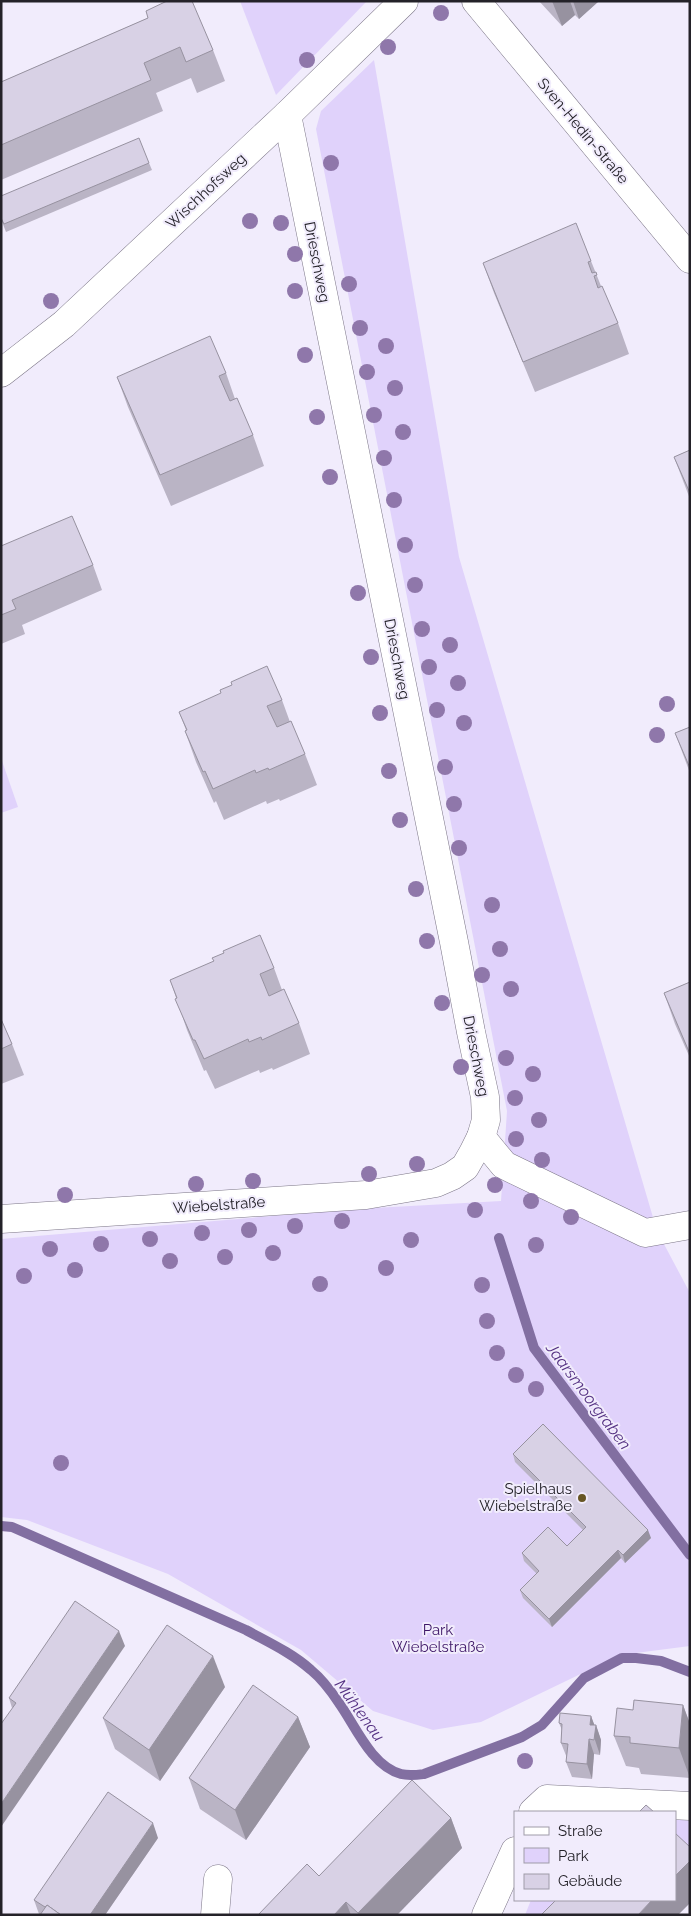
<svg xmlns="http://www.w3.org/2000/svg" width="691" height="1916" font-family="Raleway,sans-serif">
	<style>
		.green { fill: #e0d2fb }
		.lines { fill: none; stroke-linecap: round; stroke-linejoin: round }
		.stream { stroke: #826fa1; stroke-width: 10 }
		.minor-casing { stroke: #7c7687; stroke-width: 29 }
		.minor { stroke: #fff; stroke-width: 28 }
		.tree { fill: #8f77aa }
		.wall { fill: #bab4c5 }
		.shaded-wall { fill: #9792a0 }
		.building { fill: #d8d1e5; stroke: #9792a0 }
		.poi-dot { fill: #675624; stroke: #f1ecfc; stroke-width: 2 }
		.labels { text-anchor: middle; stroke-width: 4; stroke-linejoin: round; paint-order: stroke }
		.street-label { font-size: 15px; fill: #242229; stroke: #f1ecfc }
		.poi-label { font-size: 15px; fill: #242229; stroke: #f1ecfc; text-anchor: end }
		.park-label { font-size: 15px; fill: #3e1767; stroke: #f1ecfc }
		.water-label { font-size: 16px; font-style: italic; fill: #553283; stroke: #f1ecfc }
	</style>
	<rect width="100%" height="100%" fill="#f1ecfc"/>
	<g class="green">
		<path d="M 240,1 L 367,1 L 276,95 Z"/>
		<path d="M 374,60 L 459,557 L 657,1231 L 690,1293 L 690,1646 L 620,1655 L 481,1722 L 433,1730 L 373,1711 L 301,1650 L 168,1574 L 27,1520 L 1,1517 L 1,1239 L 356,1209 L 501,1201 L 507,1111 L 316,129 L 321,111 Z"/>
		<path d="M 1,758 L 18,807 L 1,813 Z"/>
		<path d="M 675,1819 L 690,1821 L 690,1867 L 675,1852 Z"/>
		<path d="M 531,1900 L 596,1900 L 582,1915 L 525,1915 Z"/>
	</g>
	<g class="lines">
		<g class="stream">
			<path d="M 499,1238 L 534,1348 L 690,1555"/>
			<path d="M 1,1526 L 12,1527 L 246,1630 C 268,1642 292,1653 311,1670 C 322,1679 331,1691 339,1703 C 355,1725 371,1766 401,1774 C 409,1776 416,1775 424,1774 L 522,1737 L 542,1725 L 584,1678 L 622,1658 L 636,1658 L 661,1661 L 690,1672"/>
		</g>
		<g class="minor-casing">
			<g id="minor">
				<path d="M 476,1 L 690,259"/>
				<path d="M 1,373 L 64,324 L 287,115 L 404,1"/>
				<path d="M 481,1137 L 504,1165 L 645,1233 L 690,1225"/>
				<path d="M 1,1219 L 366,1195 L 436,1183 L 452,1176 L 465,1167 L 473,1153 L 481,1137 L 486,1120 L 485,1097 L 471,1032 L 454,942 L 287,115"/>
				<path d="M 533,1812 L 547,1799 L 690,1806"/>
				<path d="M 215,1915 L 218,1879"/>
				<path d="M 486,1915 L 515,1851"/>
			</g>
		</g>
		<use href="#minor" class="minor"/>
	</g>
	<g class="tree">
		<circle cx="441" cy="13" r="8"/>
		<circle cx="388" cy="47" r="8"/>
		<circle cx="307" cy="60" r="8"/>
		<circle cx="331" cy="163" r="8"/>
		<circle cx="250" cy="221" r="8"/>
		<circle cx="281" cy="223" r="8"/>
		<circle cx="295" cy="254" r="8"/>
		<circle cx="349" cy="284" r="8"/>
		<circle cx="295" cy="291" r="8"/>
		<circle cx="51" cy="301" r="8"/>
		<circle cx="360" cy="328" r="8"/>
		<circle cx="386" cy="346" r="8"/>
		<circle cx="305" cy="355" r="8"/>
		<circle cx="367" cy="372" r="8"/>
		<circle cx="395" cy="388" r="8"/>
		<circle cx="374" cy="415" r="8"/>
		<circle cx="317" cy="417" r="8"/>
		<circle cx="403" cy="432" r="8"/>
		<circle cx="384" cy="458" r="8"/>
		<circle cx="330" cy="477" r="8"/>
		<circle cx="394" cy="500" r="8"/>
		<circle cx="405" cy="545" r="8"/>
		<circle cx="415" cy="585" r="8"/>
		<circle cx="358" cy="593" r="8"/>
		<circle cx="422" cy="629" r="8"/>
		<circle cx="450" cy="645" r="8"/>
		<circle cx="371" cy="657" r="8"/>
		<circle cx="429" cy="667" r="8"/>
		<circle cx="458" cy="683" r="8"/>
		<circle cx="667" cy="704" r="8"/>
		<circle cx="437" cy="710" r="8"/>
		<circle cx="380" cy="713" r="8"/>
		<circle cx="464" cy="723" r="8"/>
		<circle cx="657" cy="735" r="8"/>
		<circle cx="445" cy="767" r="8"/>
		<circle cx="389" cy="771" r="8"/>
		<circle cx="454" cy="804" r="8"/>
		<circle cx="400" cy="820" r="8"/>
		<circle cx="459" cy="848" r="8"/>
		<circle cx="416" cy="889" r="8"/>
		<circle cx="492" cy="905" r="8"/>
		<circle cx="427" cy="941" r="8"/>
		<circle cx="500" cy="949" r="8"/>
		<circle cx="482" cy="975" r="8"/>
		<circle cx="511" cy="989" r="8"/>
		<circle cx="442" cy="1003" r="8"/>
		<circle cx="506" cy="1058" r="8"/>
		<circle cx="461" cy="1067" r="8"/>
		<circle cx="533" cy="1074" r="8"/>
		<circle cx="515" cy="1098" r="8"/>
		<circle cx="539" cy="1120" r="8"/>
		<circle cx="516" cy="1139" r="8"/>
		<circle cx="542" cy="1160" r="8"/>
		<circle cx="417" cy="1164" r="8"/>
		<circle cx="369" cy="1174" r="8"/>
		<circle cx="253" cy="1181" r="8"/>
		<circle cx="196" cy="1184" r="8"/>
		<circle cx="495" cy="1185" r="8"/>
		<circle cx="65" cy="1195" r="8"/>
		<circle cx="531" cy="1201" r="8"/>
		<circle cx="475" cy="1210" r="8"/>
		<circle cx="571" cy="1217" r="8"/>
		<circle cx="342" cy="1221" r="8"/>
		<circle cx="295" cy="1226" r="8"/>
		<circle cx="249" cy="1230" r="8"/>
		<circle cx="202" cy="1233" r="8"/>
		<circle cx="150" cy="1239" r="8"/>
		<circle cx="411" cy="1240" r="8"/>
		<circle cx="101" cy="1244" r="8"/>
		<circle cx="536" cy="1245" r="8"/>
		<circle cx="50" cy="1249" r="8"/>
		<circle cx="273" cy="1253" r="8"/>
		<circle cx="225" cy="1257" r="8"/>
		<circle cx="170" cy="1261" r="8"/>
		<circle cx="386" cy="1268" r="8"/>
		<circle cx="75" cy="1270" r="8"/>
		<circle cx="24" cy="1276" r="8"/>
		<circle cx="320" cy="1284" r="8"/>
		<circle cx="482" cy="1285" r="8"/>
		<circle cx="487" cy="1321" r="8"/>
		<circle cx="497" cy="1353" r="8"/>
		<circle cx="516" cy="1375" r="8"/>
		<circle cx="536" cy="1389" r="8"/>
		<circle cx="61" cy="1463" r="8"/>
		<circle cx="525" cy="1761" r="8"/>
	</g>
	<g class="wall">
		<path d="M 539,1 L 599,1 L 579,19 L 575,15 L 562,26 Z"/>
		<path d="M 148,18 L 213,50 L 225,81 L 197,93 L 191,78 L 156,93 L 163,111 L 1,180 L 1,82 Z"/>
		<path d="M 149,163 L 152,170 L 6,232 L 1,219 L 1,196 Z"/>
		<path d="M 591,261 L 601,286 L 618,323 L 629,354 L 535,392 L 494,293 L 483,263 Z"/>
		<path d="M 226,373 L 235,399 L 253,435 L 264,466 L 171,506 L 128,407 L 117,377 Z"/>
		<path d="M 690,450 L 690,499 L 674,457 Z"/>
		<path d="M 1,546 L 93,565 L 102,590 L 22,625 L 25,634 L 1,644 Z"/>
		<path d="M 282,700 L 290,722 L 305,754 L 317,785 L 280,801 L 279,799 L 267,804 L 266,801 L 224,820 L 216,801 L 214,803 L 196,762 L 185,731 L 186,730 L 179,712 Z"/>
		<path d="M 690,727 L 690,773 L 675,733 Z"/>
		<path d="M 274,968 L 282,990 L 299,1023 L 310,1054 L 273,1070 L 272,1068 L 260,1073 L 259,1070 L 215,1089 L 206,1070 L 204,1071 L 187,1030 L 170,980 Z"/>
		<path d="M 690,982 L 690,1058 L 675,1024 L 664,993 Z"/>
		<path d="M 1,1019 L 12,1044 L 24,1075 L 1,1084 Z"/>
		<path d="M 513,1454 L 651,1538 L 625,1563 L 621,1558 L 552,1627 L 523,1598 L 520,1590 L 537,1574 L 524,1561 L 522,1553 L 567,1546 L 583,1530 L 515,1462 Z"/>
		<path d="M 125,1646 L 12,1708 L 9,1698 Z"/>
		<path d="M 225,1687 L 160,1781 L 115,1749 L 103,1718 Z"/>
		<path d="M 683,1705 L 690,1724 L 690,1778 L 641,1774 L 639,1768 L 626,1766 L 614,1736 L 633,1710 Z"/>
		<path d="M 591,1716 L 594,1725 L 596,1725 L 601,1740 L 600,1755 L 594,1754 L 592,1779 L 572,1777 L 566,1762 L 567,1758 L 561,1743 L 562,1730 L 559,1723 Z"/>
		<path d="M 298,1717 L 310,1747 L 246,1840 L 200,1809 L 189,1778 Z"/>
		<path d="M 451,1818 L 462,1848 L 397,1915 L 258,1915 L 319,1876 Z"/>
		<path d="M 158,1838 L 105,1915 L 39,1914 L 34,1900 Z"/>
	</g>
	<g class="shaded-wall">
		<path d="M 552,1 L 570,1 L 575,15 L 562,26 Z"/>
		<path d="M 573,1 L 599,1 L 579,19 Z"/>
		<path d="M 648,1530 L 651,1538 L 625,1563 L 623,1555 Z"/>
		<path d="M 618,1550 L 621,1558 L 552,1627 L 549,1619 Z"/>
		<path d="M 119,1631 L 125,1646 L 1,1827 L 1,1804 Z"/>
		<path d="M 213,1656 L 225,1687 L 160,1781 L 149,1750 Z"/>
		<path d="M 683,1705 L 690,1724 L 690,1778 L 679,1748 Z"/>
		<path d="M 591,1716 L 596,1729 L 596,1725 L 601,1740 L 600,1755 L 590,1725 Z"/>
		<path d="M 298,1717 L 310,1747 L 246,1840 L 235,1810 Z"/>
		<path d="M 589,1739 L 594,1754 L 592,1779 L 587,1764 Z"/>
		<path d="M 451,1818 L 462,1848 L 397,1915 L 358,1915 L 358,1913 Z"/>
		<path d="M 153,1823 L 158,1838 L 105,1915 L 90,1915 Z"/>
		<path d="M 690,1861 L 690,1903 L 678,1915 L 638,1915 L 652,1900 L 675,1900 L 675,1876 Z"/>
		<path d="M 346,1902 L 351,1915 L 334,1915 Z"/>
	</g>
	<g class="building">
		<path d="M 167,1 L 192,1 L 213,50 L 186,62 L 180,47 L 144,63 L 151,80 L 1,145 L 1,82 L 148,18 L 146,11 Z"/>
		<path d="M 139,138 L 149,163 L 4,224 L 1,218 L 1,196 Z"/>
		<path d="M 576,223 L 591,261 L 588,262 L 592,273 L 596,272 L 597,275 L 594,276 L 598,288 L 602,286 L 618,323 L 523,362 L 483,263 Z"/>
		<path d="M 210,336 L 226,373 L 219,376 L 230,401 L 237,398 L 253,435 L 160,475 L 117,377 Z"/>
		<path d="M 690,450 L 690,493 L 674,457 Z"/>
		<path d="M 72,516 L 93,565 L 12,600 L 16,609 L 1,615 L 1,546 Z"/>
		<path d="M 267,666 L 282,700 L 267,706 L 277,727 L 291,721 L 305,754 L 269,770 L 268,768 L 256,773 L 255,770 L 213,789 L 205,771 L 203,772 L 185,731 L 187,730 L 179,712 L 221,693 L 220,690 L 232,685 L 231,682 Z"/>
		<path d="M 690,727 L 690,768 L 675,733 Z"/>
		<path d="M 260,935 L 274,968 L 260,974 L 269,996 L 284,989 L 299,1023 L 262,1040 L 261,1037 L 249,1042 L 248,1039 L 204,1059 L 195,1040 L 193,1040 L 175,999 L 177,998 L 170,980 L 214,961 L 212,958 L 224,953 L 223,951 Z"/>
		<path d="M 690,982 L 690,1054 L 664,993 Z"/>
		<path d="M 1,1019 L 12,1044 L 1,1049 Z"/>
		<path d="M 543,1424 L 648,1530 L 623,1555 L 618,1550 L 549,1619 L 520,1590 L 539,1571 L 522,1553 L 548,1527 L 567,1546 L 586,1527 L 513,1454 Z"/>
		<path d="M 75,1601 L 119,1631 L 1,1804 L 1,1724 L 16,1703 L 9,1698 Z"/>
		<path d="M 167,1625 L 213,1656 L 149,1750 L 103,1718 Z"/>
		<path d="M 253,1685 L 298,1717 L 235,1810 L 189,1778 Z"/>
		<path d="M 634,1700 L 683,1705 L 679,1748 L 630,1743 L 630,1737 L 614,1736 L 617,1708 L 633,1710 Z"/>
		<path d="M 560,1713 L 591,1716 L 590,1725 L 596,1725 L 594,1740 L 589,1739 L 587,1764 L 566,1762 L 568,1744 L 561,1743 L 562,1724 L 559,1723 Z"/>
		<path d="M 412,1780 L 451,1818 L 358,1913 L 346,1902 L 334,1915 L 258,1915 L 307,1864 L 319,1876 Z"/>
		<path d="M 108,1792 L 153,1823 L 90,1915 L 61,1915 L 47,1905 L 45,1907 L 34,1900 Z"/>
		<path d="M 646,1805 L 654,1812 L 639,1812 Z"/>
		<path d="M 675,1833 L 690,1847 L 690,1861 L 675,1876 Z"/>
		<path d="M 556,1900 L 652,1900 L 638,1915 L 541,1915 Z"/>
		<path d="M 47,1905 L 61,1915 L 40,1915 Z"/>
	</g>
	<circle class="poi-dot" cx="582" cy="1498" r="5"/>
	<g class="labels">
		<g class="street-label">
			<text transform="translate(583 131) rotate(50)" y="5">Sven-Hedin-Straße</text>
			<text transform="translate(206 191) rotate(-43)" y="5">Wischhofsweg</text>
			<text transform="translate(317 262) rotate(79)" y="5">Drieschweg</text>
			<text transform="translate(397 659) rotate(79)" y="5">Drieschweg</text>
			<text transform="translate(476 1056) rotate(79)" y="5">Drieschweg</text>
			<text transform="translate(219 1205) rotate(-4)" y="5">Wiebelstraße</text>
		</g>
		<g class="poi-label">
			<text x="572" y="1494">Spielhaus<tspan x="572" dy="17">Wiebelstraße</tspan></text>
		</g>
		<g class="park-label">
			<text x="438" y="1635">Park<tspan x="438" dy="17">Wiebelstraße</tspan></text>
		</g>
		<g class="water-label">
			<text transform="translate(589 1396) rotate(53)" y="6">Jaarsmoorgraben</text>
			<text transform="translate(360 1710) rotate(54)" y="6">Mühlenau</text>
		</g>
	</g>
	<rect width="691" height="1916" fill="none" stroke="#242229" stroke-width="5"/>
	<rect x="514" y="1811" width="162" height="90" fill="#f1ecfc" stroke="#9f9ba8"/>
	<rect x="524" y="1827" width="25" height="8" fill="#ffffff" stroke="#9f9ba8"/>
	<text x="558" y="1836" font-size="15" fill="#242229">Straße</text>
	<rect x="524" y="1848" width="25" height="15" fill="#e0d2fb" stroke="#9f9ba8"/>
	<text x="558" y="1861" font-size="15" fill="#242229">Park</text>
	<rect x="524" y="1874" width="25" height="15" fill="#d8d1e5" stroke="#9f9ba8"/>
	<text x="558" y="1886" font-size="15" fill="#242229">Gebäude</text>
</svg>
